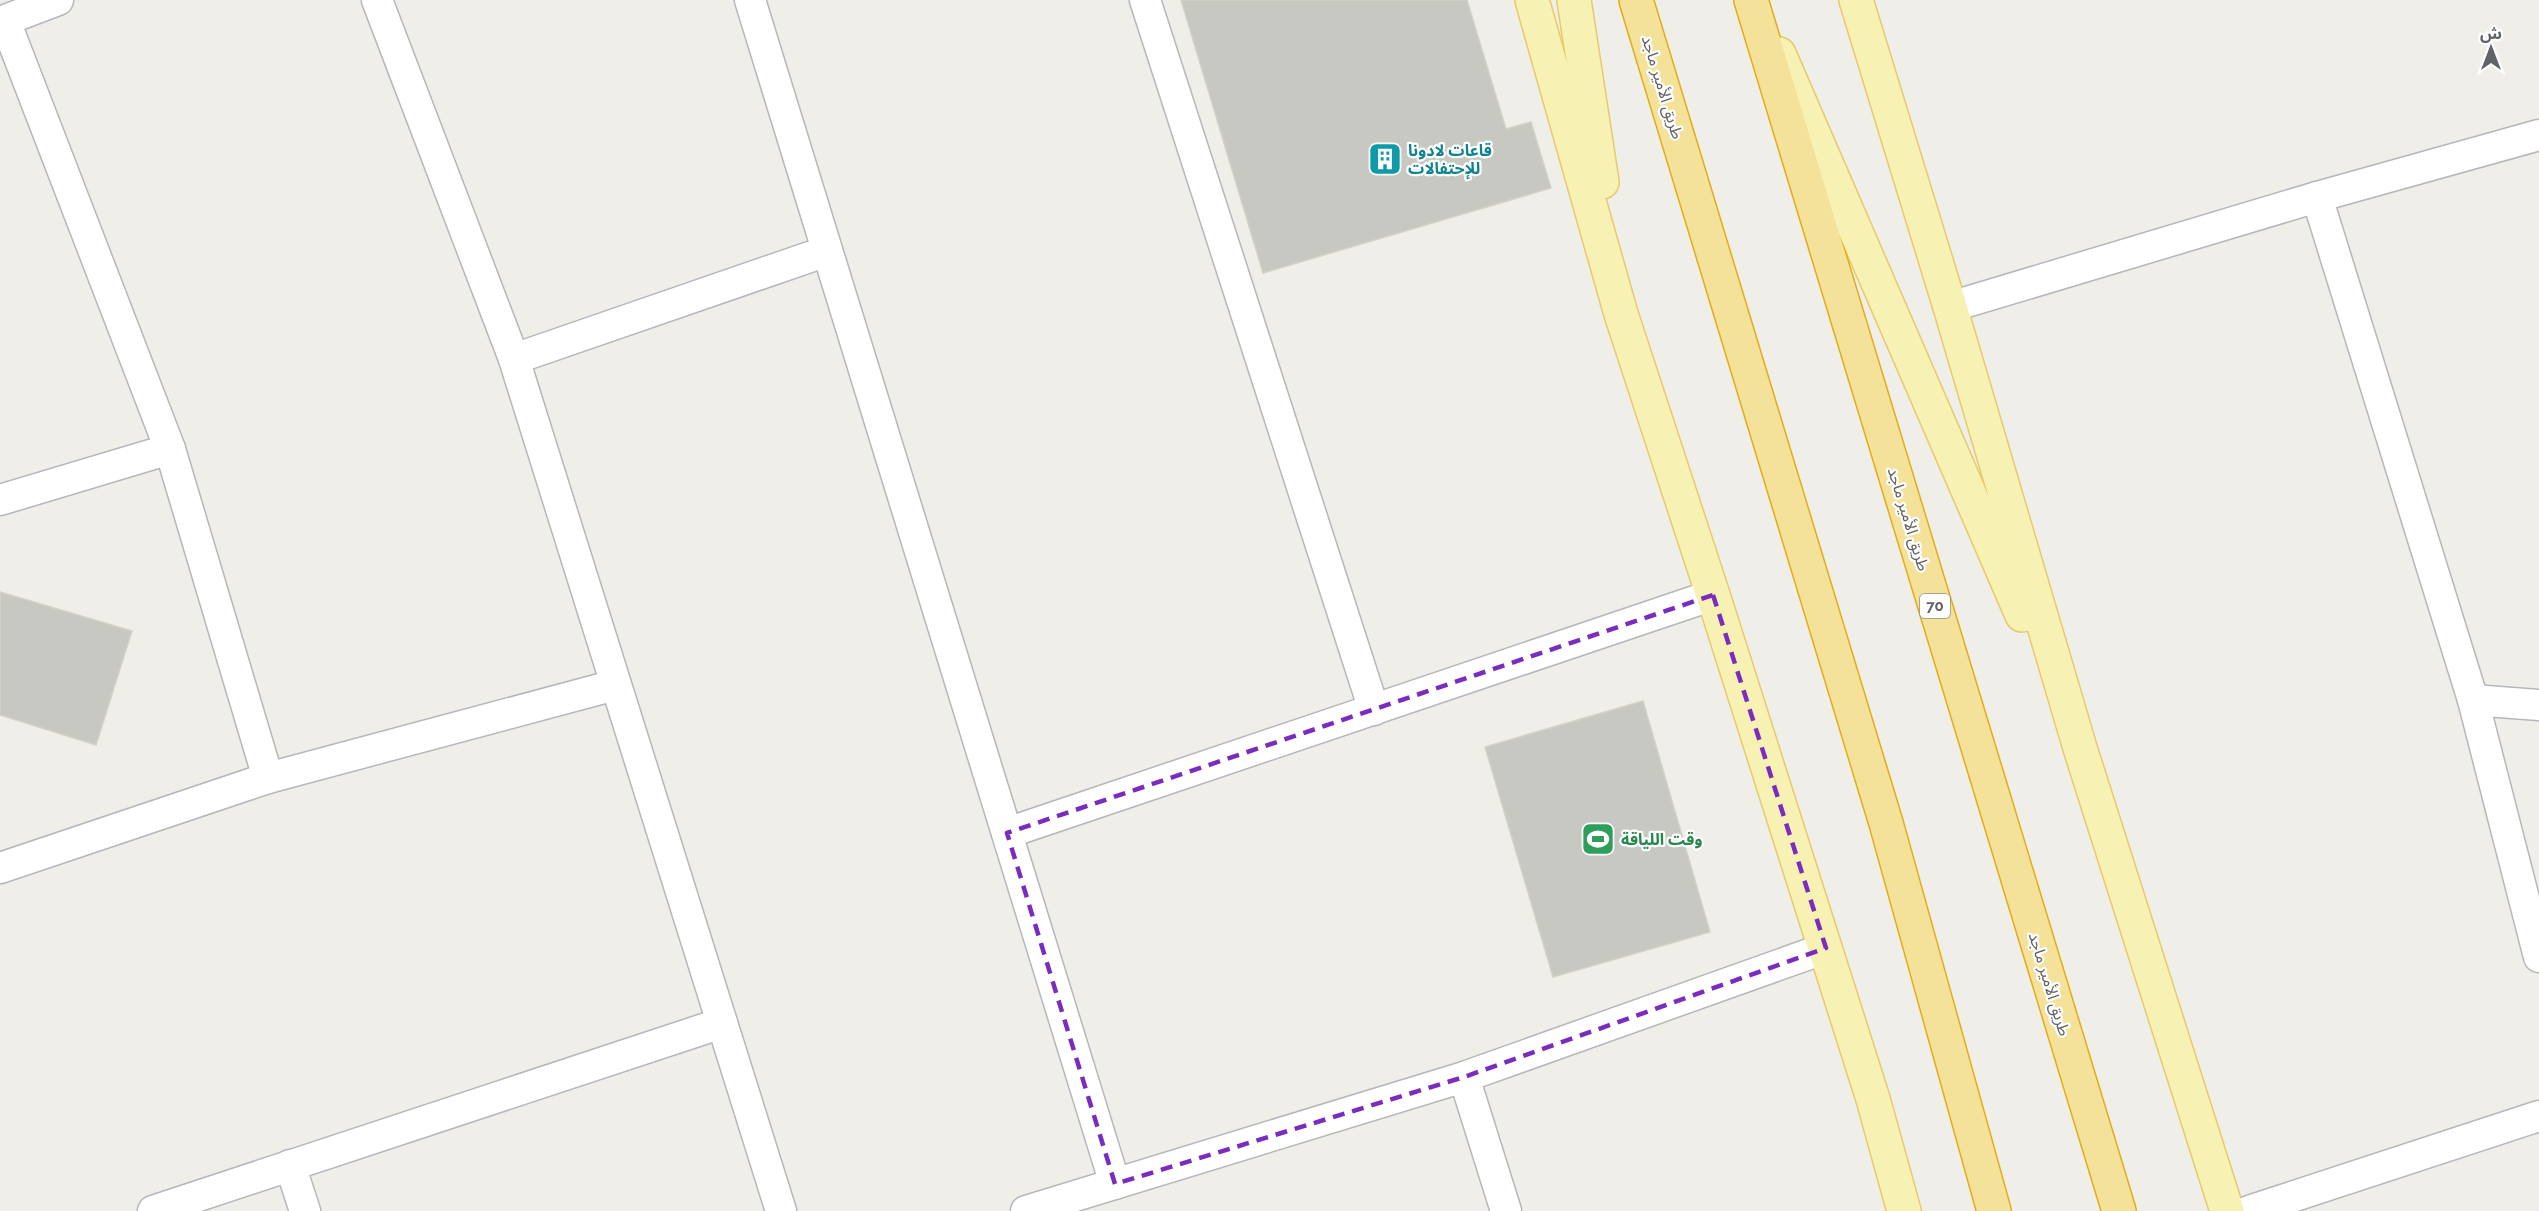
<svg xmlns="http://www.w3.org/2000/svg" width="2539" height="1211" font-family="Raleway,'Noto Sans Arabic',sans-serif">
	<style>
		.building { fill: #c8c8c2; stroke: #d4d1c6; stroke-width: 1.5 }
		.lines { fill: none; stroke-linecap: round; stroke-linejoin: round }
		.street-casing { stroke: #b5b7bb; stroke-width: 33 }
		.primary-casing { stroke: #e6ca6b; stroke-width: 36 }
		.highway-casing { stroke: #e3ad15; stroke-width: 36 }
		.street { stroke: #fff; stroke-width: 30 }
		.primary { stroke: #f8f1b4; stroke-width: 33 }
		.highway { stroke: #f4e29a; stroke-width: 33 }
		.marked { fill: none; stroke: #7b2cbf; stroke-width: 4.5; stroke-dasharray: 12 8; stroke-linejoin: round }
		.labels { text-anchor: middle; stroke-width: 4.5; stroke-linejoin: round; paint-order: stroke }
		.shield { fill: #fff; stroke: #8f9194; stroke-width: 1.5 }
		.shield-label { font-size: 15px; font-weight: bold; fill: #5f6266 }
		.street-label { font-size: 16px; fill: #5f6266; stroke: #fff }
		.culture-label { font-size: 16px; font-weight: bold; fill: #0d838f; stroke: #fff; text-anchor: start }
		.leisure-label { font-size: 16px; font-weight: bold; fill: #27864d; stroke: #fff; text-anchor: start }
	</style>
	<rect width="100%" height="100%" fill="#f0eee8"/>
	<g class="building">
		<path d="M 1181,0 L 1467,0 L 1506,129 L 1531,122 L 1551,188 L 1263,273 Z"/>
		<path d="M 0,592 L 132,631 L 96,745 L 0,715 Z"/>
		<path d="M 1643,701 L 1710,932 L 1553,977 L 1485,747 Z"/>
	</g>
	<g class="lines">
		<g class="street-casing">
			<g id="street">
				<path d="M 377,0 L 514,359 L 781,1211"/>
				<path d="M 750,0 L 1115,1184"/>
				<path d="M 1145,0 L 1374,710"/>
				<path d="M 5,21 L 170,449 L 268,778"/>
				<path d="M 0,22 L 58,0"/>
				<path d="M 2317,197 L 2473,700 L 2539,957"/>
				<path d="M 1950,307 L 2317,197 L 2539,135"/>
				<path d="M 514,359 L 827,251"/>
				<path d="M 0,500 L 170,449"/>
				<path d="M 2473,700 L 2539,705"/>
				<path d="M 1007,833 L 1713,595"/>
				<path d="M 0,868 L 268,778 L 615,685"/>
				<path d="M 1464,1077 L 1506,1211"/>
				<path d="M 290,1165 L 305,1211"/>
				<path d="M 153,1211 L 722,1023"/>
				<path d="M 1026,1211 L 1464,1077 L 1826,948"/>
				<path d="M 2249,1211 L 2539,1116"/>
			</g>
		</g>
		<g class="primary-casing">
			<g id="primary">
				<path d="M 1532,0 L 1621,314 L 1713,595 L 1873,1099 L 1904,1211"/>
				<path d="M 1574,0 L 1602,182"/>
				<path d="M 1856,0 L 1950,307 L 2080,748 L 2227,1211"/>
				<path d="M 1779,54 L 2022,615"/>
			</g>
		</g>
		<g class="highway-casing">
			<g id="highway">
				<path d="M 1636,0 L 1886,823 L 1994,1211"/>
				<path d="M 1751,0 L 2119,1211"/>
			</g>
		</g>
		<use href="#street" class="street"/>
		<use href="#primary" class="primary"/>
		<use href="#highway" class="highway"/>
	</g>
	<path class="marked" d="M 1713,595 L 1826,948 L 1464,1077 L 1115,1184 L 1007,833 Z"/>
	<defs>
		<g id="building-square" transform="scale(1.725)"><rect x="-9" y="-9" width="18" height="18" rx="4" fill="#0f9aa8" stroke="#fff"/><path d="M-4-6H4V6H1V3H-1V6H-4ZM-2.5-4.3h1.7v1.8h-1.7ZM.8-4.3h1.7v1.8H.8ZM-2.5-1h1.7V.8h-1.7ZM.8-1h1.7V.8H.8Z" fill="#fff"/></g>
		<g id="stadium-square" transform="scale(1.725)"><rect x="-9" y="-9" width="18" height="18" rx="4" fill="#2e9e5b" stroke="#fff"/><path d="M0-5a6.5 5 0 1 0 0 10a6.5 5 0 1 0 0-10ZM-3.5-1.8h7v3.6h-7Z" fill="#fff"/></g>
	</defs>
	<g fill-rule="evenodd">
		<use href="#building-square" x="1385" y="159"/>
		<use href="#stadium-square" x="1598" y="839"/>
	</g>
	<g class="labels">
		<rect class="shield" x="1920" y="594" width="30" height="24" rx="4.5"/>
		<g class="shield-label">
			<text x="1935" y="611">70</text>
		</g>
		<g class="street-label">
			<text transform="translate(1663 87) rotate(73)" y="6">طريق الأمير ماجد</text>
			<text transform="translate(1909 519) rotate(73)" y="6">طريق الأمير ماجد</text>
			<text transform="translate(2050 984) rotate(73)" y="6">طريق الأمير ماجد</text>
		</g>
		<g class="culture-label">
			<text x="1408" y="156">قاعات لادونا<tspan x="1408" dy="18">للإحتفالات</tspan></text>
		</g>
		<g class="leisure-label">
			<text x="1621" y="845">وقت اللياقة</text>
		</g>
	</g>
	<g transform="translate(2491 48)" stroke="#ffffff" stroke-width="4.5" paint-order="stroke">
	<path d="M0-4.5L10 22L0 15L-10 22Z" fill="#5f6266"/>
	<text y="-9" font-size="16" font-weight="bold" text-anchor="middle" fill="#5f6266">ش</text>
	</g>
</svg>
